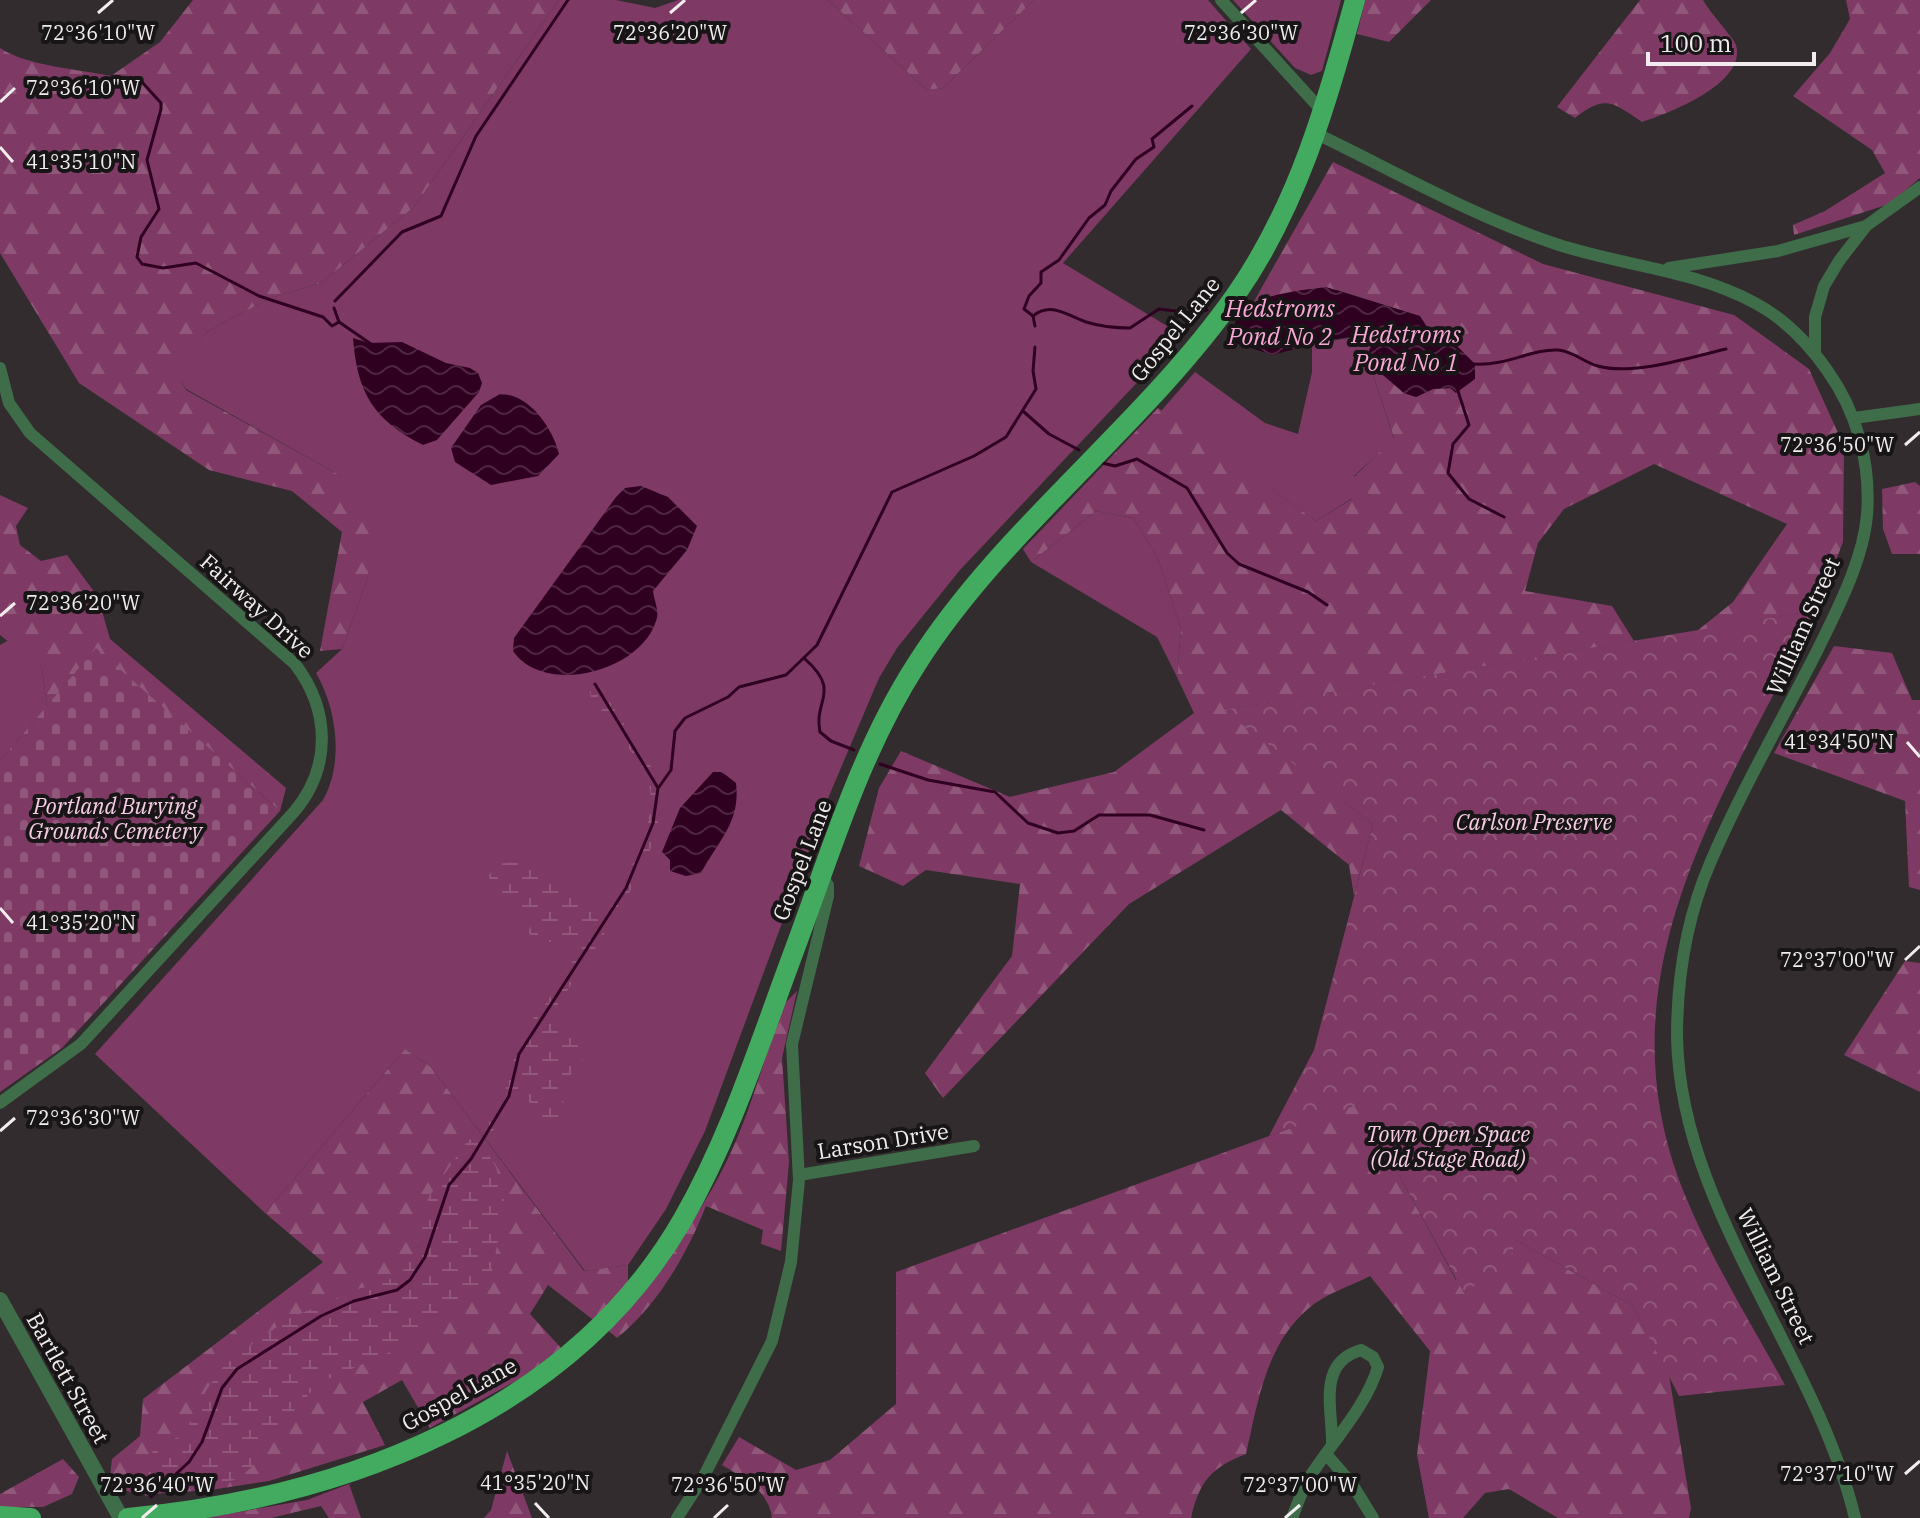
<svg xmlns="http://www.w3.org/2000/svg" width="1920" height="1518" font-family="'IBM Plex Serif',serif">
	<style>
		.grass { fill: #7e3a64 }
		.forest { fill: url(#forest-firs) }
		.wetland { fill: url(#wetland-marsh) }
		.cemetery { fill: url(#cemetery-stones) }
		.park { fill: url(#park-crowns) }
		.water { fill: url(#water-waves) }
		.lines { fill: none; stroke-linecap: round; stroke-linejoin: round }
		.stream { stroke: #300021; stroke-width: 3 }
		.minor { stroke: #3f6d49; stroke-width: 12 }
		.tertiary { stroke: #3f6d49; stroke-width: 16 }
		.primary { stroke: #43ab60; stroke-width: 20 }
		.ticks { fill: none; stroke: #f1ecee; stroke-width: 3 }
		.labels { text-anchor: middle; stroke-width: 8; stroke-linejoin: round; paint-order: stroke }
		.street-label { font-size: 22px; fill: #f1ecee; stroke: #181517 }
		.park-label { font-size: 22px; font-style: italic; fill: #f8cde5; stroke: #181517 }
		.water-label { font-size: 24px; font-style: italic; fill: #faa7d7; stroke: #181517 }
		.ticks-label { font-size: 20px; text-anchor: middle; fill: #f1ecee; stroke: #181517; stroke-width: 8; stroke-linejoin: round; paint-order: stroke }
	</style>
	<defs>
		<pattern id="forest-firs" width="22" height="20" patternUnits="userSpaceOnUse" patternTransform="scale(2)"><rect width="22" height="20" fill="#7e3a64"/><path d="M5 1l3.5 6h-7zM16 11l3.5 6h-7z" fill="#91577a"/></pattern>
		<pattern id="wetland-marsh" width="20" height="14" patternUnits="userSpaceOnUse" patternTransform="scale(2)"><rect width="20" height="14" fill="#7e3a64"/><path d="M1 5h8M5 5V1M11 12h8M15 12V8" fill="none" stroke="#91577a"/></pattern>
		<pattern id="cemetery-stones" width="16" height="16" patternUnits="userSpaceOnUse" patternTransform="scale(2)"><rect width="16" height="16" fill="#7e3a64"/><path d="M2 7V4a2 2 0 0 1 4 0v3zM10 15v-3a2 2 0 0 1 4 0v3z" fill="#91577a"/></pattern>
		<pattern id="park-crowns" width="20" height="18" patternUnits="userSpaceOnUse" patternTransform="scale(2)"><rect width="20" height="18" fill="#7e3a64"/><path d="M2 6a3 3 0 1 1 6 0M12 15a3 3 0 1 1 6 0" fill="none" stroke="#91577a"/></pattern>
		<pattern id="water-waves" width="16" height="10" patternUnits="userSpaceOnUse" patternTransform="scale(2)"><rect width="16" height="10" fill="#300021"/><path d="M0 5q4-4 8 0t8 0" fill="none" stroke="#4e2542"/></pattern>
	</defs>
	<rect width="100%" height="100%" fill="#322c2f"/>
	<g class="grass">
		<path d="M 559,0 L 616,0 L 655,8 L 678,0 L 828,0 L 927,90 L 943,88 L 1034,0 L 1208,0 L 1251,49 L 1063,263 L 1182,335 L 960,570 L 897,648 L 879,678 L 829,796 L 705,1131 L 666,1209 L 628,1265 L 585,1271 L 431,1067 L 405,1049 L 265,1213 L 95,1054 L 323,800 C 344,763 337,709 316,673 L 342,649 L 368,577 L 341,476 L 186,389 L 174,371 L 208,331 L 271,298 L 321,283 L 414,207 Z"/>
		<path d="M 1233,0 L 1341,0 L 1322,71 L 1311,75 L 1295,68 Z"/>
		<path d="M 1380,333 L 1369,363 L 1394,439 L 1354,476 L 1375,501 L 1351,499 L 1316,521 L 1161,411 L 1195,372 L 1265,423 L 1298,434 L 1312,372 L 1312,344 Z"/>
		<path d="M 1096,511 L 1133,518 L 1157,556 L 1181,629 L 1177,677 L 1157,637 L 1031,562 Z"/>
		<path d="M 9,640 L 42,668 L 47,706 L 0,761 L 0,645 Z"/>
	</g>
	<g class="forest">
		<path d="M 193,0 L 559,0 L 414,207 L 321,283 L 271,298 L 208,331 L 175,371 L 186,390 L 341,476 L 372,521 L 368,577 L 342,649 L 320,651 L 342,532 L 292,491 L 209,470 L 79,383 L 0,253 L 0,48 C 27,66 77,69 111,76 L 160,42 Z"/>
		<path d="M 828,0 L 1034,0 L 943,88 L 927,90 Z"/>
		<path d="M 1365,0 L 1431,0 L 1389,42 L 1357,34 Z"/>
		<path d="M 1640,0 L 1703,0 C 1710,13 1733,37 1736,45 C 1747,83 1670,113 1642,122 C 1613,102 1605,94 1575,118 L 1557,107 Z"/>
		<path d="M 1846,0 L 1920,0 L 1920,178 L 1889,204 L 1794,235 L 1793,225 L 1825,211 L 1885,173 L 1872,150 L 1793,96 L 1830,53 L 1850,19 Z"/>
		<path d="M 1333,162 L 1543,264 L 1734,315 L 1809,369 L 1844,446 L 1843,542 L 1817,610 L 1697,631 L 1733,602 L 1787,524 L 1654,464 L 1564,509 L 1538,543 L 1525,591 L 1612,606 L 1634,641 L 1224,710 L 1373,824 L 1354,896 L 1349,865 L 1281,810 L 1129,904 L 943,1098 L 925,1073 L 1012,956 L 1020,884 L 926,870 L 903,886 L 859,866 L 879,788 L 901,751 L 1010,797 L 1114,772 L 1194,713 L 1177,677 L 1181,629 L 1157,556 L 1133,518 L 1096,511 L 1031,562 L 1023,549 L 1158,408 L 1316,521 L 1352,499 L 1374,500 L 1354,477 L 1394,438 L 1369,363 L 1404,393 L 1416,397 L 1433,389 L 1450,388 L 1436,341 L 1419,316 L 1337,290 L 1265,297 L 1253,303 Z"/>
		<path d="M 1915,482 L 1920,486 L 1920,554 L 1892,554 L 1883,529 L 1882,489 Z"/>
		<path d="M 0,495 L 28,508 L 16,526 L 20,545 L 41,561 L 67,555 L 98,597 L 110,639 L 286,788 L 280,811 L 96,649 L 47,706 L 42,668 L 0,635 Z"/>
		<path d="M 1834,646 L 1892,653 L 1912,700 L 1920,700 L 1920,890 L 1909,887 L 1905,801 L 1774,753 Z"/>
		<path d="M 1905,961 L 1920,963 L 1920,1092 L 1844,1055 Z"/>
		<path d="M 797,991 L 782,1058 L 789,1162 L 781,1251 L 761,1244 L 763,1230 L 706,1206 C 687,1254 658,1305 617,1338 L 605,1328 C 660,1269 710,1207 740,1131 C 757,1089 768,1045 785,1003 Z"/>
		<path d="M 405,1049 L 431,1067 L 584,1271 L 628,1265 L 628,1282 L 596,1322 L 548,1285 L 530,1314 L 561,1348 L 523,1377 L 430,1428 L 402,1380 L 363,1402 L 385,1445 L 269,1481 L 210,1490 L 138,1495 L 109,1484 L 112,1459 L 140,1436 L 143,1399 L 323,1262 L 265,1213 Z"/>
		<path d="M 1360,1103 L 1456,1280 L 1498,1275 L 1516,1240 L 1633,1306 L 1669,1375 L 1691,1508 L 1689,1518 L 1558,1518 L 1509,1489 L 1485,1493 L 1463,1518 L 1429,1518 L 1417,1455 L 1430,1351 L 1370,1276 C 1351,1286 1325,1294 1309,1308 C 1266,1344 1258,1401 1246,1454 C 1212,1467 1199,1481 1191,1518 L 772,1518 C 769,1491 744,1478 722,1465 L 739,1437 L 796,1470 L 830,1460 L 896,1404 L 896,1272 Z"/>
		<path d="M 507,1451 L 532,1518 L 484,1518 L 491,1510 Z"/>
		<path d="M 63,1459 L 79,1477 L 72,1494 L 43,1507 L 0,1507 L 0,1494 Z"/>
		<path d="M 349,1484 L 361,1518 L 329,1518 L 321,1506 L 271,1518 L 205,1518 L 307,1500 Z"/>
	</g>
	<g class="wetland">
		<path d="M 595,684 L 601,688 L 660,781 C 676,850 583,959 551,1018 L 575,1034 L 588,1051 C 569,1086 558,1070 565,1117 L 553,1126 L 549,1125 L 526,1098 L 519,1095 C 502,1104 504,1124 490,1133 L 485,1129 L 486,1120 L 505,1091 L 517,1048 L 535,1029 L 532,1005 L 543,1008 L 583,945 L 574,939 C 556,940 541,948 528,932 L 534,920 L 534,908 L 509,906 L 491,888 L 489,875 L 497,864 L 522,861 L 573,899 L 602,916 C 617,906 626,878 633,863 C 660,799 659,781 612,729 C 602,718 592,707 590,692 Z"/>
		<path d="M 478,1138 L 496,1167 L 505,1203 L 492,1272 L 481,1290 L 440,1318 L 420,1339 L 319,1383 L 271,1436 L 255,1465 L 234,1480 L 145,1496 L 144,1461 L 155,1449 L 184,1434 L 207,1389 L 223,1367 L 244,1350 L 288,1319 L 361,1288 L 383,1283 L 402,1272 L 416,1248 L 428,1198 L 468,1140 Z"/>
	</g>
	<path class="cemetery" d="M 96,648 L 280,811 L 62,1048 L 0,1092 L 0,761 Z"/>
	<path class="park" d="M 1817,610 C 1727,793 1601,966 1679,1180 C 1706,1251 1748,1318 1785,1385 L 1679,1396 L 1633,1306 L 1516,1240 L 1504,1276 L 1481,1277 L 1466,1297 L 1360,1104 L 1269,1136 L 1314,1050 L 1373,824 L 1223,710 Z"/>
	<g class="water">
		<path d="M 1326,287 L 1420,316 L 1436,341 L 1451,340 L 1475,364 L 1475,379 L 1456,393 L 1450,388 L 1433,389 L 1416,397 L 1404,393 L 1369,363 L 1369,350 L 1379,333 L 1328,340 L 1273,355 L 1232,342 C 1229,294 1293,292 1326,287 Z"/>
		<path d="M 353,338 L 369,343 L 402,342 L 446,363 L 470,368 L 478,373 L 482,383 L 479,392 L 437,440 L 423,445 C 373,420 357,392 353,338 Z"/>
		<path d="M 500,394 C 529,394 552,427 559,454 L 538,476 L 491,485 L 455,462 L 451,448 L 481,405 Z"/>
		<path d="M 641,486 L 668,497 L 697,526 L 687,550 L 653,591 C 654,601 660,611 656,621 C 641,671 545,697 513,651 L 514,638 L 616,497 L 625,488 Z"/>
		<path d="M 713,772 L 722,772 L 736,783 C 741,822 718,841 701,873 L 686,876 L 670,871 L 670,860 L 662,852 L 680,808 Z"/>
	</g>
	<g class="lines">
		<g class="stream">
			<path d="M 141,81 L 161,103 L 161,109 L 147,160 L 159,209 L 141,237 L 137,257 L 142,264 L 163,268 L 196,263 L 259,296 L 323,317 L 332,326 L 339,322 L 371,344"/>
			<path d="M 335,301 L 402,232 L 441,216 L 476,136 L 568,0"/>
			<path d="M 334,308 L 339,322"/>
			<path d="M 1033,316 C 1051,301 1068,316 1086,322 C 1099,326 1117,328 1130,328 L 1159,309 L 1192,313 L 1207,310"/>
			<path d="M 1035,326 L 1033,316 L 1024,309 L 1029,296 L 1041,283 L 1041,272 L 1059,260 L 1089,218 L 1105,205 L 1111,191 L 1136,159 L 1154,147 L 1152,139 L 1192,106"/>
			<path d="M 1474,364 C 1508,366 1530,349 1558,350 C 1573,351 1585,363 1598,366 C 1633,376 1691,357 1726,349"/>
			<path d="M 1457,388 L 1469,425 L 1453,444 L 1448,473 L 1469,499 L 1504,517"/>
			<path d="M 1024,412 L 1049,434 L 1079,450"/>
			<path d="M 1102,463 L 1115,466 L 1137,459 L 1187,488 L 1227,553 L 1239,564 L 1308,592 L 1327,605"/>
			<path d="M 805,659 C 842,692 813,700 820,732 L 831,741 L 854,750"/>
			<path d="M 880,764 L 928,780 L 995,792 L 1028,823 L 1058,833 L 1074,831 L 1099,815 L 1150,815 L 1204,830"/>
			<path d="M 659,787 L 671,770 L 675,731 L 685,718 L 728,697 L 739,687 L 786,675 L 817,645 L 892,492 L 974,456 L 1006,437 L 1036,389 L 1033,371 L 1035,347"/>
			<path d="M 151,1497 L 189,1462 L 202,1442 L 222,1388 L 237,1369 L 321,1316 L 354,1301 L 397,1290 L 410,1280 L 425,1257 L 449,1185 L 471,1159 L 509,1096 L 519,1054 L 626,888 L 653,823 L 658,788 L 595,684"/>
		</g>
		<g class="minor">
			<path d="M 1221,0 L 1324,113"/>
			<path d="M 1317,134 C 1396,172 1473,216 1556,244 C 1622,266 1692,269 1755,303 C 1785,319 1808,343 1827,370 C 1857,412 1871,463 1867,515 C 1863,561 1837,610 1817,651 C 1782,720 1742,789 1711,861 C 1687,916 1677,978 1677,1037 C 1680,1209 1815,1352 1855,1518"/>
			<path d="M 1669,268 L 1778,251 L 1866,226"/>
			<path d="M 1815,353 L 1815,317 L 1824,286 L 1839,261 L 1866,226 L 1920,187"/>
			<path d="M 0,368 L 9,403 L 30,433 L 295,664 C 330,710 332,767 294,812 L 81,1044 L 0,1103"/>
			<path d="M 1854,418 L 1920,409"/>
			<path d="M 799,1175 L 974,1146"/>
			<path d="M 1326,1454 L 1352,1484 L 1373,1518"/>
			<path d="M 677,1518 L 704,1476 L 772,1341 L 791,1262 L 799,1180 L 792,1044 L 828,896 L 828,885 L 822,876"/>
			<path d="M 1292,1518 C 1297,1505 1302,1490 1309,1478 C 1332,1442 1366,1407 1378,1367 L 1373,1357 L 1361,1350 C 1316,1363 1333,1410 1332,1445"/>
		</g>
		<path class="tertiary" d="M 0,1300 L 121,1518"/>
		<g class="primary">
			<path d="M 0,1516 L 31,1518"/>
			<path d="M 128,1518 C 341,1498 571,1414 683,1219 C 731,1135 760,1042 794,951 C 830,855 860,752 916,665 C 1003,528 1141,429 1235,296 C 1298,206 1326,105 1355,0"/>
		</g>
	</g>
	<path class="ticks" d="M 98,13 L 113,0M 670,13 L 685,0M 1241,13 L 1256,0M 0,102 L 15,88M 0,147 L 13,162M 1905,445 L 1920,432M 0,616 L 15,603M 1907,742 L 1920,757M 0,908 L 13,923M 1905,960 L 1920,946M 0,1131 L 15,1118M 1905,1474 L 1920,1461M 535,1503 L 549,1518M 142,1518 L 157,1505M 714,1518 L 728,1505M 1285,1518 L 1300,1505"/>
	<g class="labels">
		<g class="street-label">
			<text transform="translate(1175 329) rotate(-51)" y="8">Gospel Lane</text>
			<text transform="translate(257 606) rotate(42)" y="8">Fairway Drive</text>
			<text transform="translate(1803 626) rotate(-66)" y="8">William Street</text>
			<text transform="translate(802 860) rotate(-69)" y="8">Gospel Lane</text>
			<text transform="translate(883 1141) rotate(-9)" y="8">Larson Drive</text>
			<text transform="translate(1776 1276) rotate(64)" y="8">William Street</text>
			<text transform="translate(68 1378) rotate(61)" y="8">Bartlett Street</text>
			<text transform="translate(459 1394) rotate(-29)" y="8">Gospel Lane</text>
		</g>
		<g class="park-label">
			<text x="115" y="814">Portland Burying<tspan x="115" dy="25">Grounds Cemetery</tspan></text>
			<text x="1534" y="830">Carlson Preserve</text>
			<text x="1448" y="1142">Town Open Space<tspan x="1448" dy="25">(Old Stage Road)</tspan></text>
		</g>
		<g class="water-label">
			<text x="1280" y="317">Hedstroms<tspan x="1280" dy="28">Pond No 2</tspan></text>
			<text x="1406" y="343">Hedstroms<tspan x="1406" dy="28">Pond No 1</tspan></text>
		</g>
	</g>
	<g class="ticks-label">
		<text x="98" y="40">72°36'10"W</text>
		<text x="670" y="40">72°36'20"W</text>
		<text x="1241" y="40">72°36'30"W</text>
		<text x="83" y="95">72°36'10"W</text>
		<text x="81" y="169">41°35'10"N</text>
		<text x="1837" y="452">72°36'50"W</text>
		<text x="83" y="610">72°36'20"W</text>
		<text x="1839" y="749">41°34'50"N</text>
		<text x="81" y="930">41°35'20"N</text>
		<text x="1837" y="967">72°37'00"W</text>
		<text x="83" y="1125">72°36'30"W</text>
		<text x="1837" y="1481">72°37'10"W</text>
		<text x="535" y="1490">41°35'20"N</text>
		<text x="157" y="1492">72°36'40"W</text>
		<text x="728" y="1492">72°36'50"W</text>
		<text x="1300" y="1492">72°37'00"W</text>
	</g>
	<path d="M1648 52v12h166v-12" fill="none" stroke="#f1ecee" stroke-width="4"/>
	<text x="1660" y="52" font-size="24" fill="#f1ecee" stroke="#181517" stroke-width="6" paint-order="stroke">100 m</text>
</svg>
